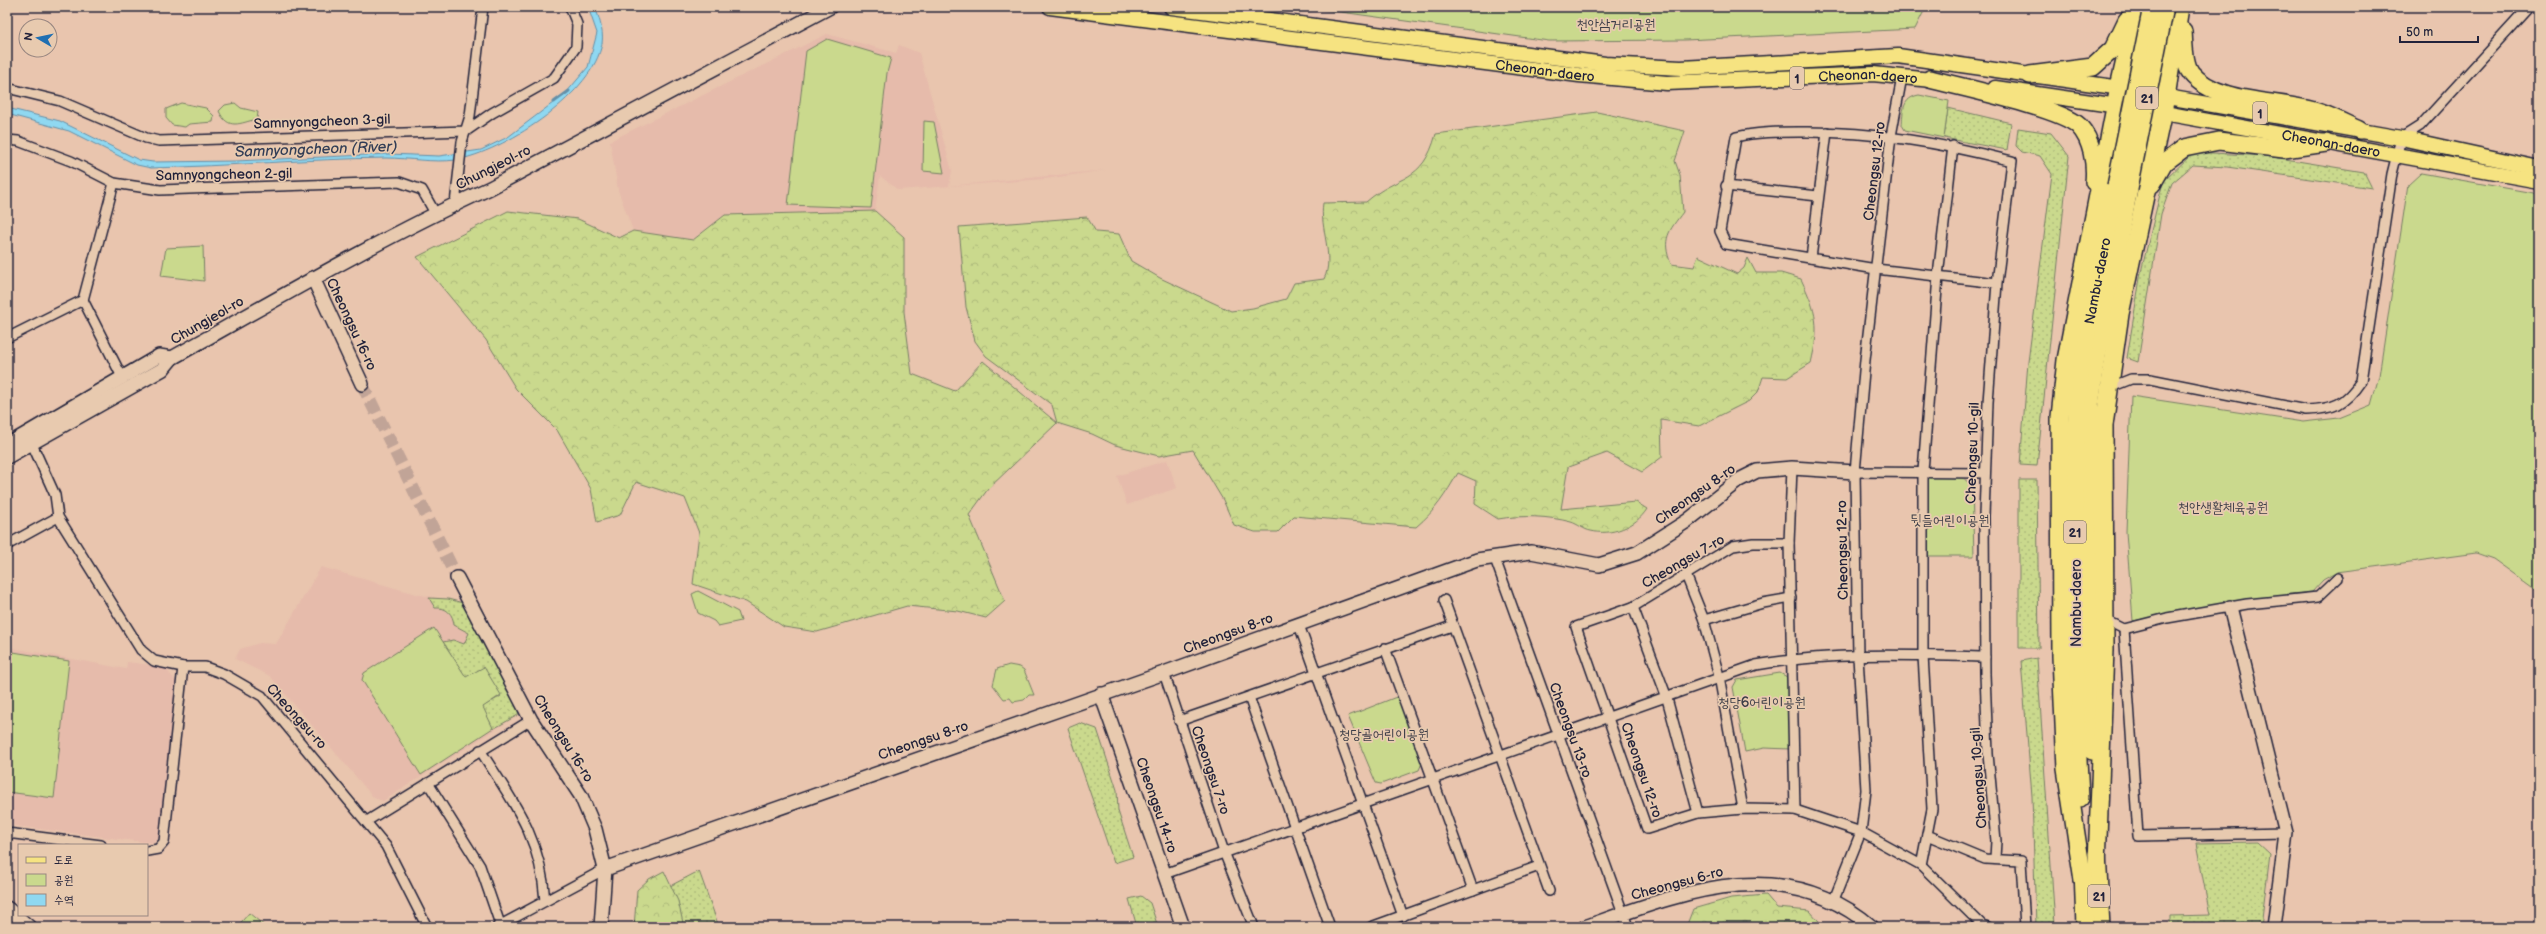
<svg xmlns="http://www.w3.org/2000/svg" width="2546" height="934" font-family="'Balsamiq Sans','Poor Story',sans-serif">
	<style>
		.built { fill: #e6bbab }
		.grass { fill: url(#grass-dots); stroke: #767e64 }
		.forest { fill: url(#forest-crowns); stroke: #767e64 }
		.park { fill: #cad98d; stroke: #767e64 }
		.water { fill: #8fd8f1; stroke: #638fa8 }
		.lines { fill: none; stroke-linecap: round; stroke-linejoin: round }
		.stream { stroke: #638fa8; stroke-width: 3 }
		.secondary-tunnel { stroke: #c1a497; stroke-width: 13; stroke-dasharray: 13 6; stroke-linecap: butt }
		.street-casing { stroke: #22223b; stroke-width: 12 }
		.secondary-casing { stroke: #22223b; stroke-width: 16 }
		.primary-casing { stroke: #22223b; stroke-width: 17 }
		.highway-casing { stroke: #22223b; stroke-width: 20 }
		.street { stroke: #e8caaf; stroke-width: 9 }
		.secondary { stroke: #e8caaf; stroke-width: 13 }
		.primary { stroke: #f6e381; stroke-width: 14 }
		.highway { stroke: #f6e381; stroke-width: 17 }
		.highway-bridge-casing { stroke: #22223b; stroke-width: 20; stroke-linecap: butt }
		.highway-bridge { stroke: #f6e381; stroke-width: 17 }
		.labels { text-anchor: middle; stroke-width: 3.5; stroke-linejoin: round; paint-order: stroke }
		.shield { fill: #e8caaf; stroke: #5d545e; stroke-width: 1 }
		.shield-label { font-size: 13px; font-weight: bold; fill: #22223b }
		.park-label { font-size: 14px; fill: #3b3d47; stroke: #e8caaf }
		.street-label { font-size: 14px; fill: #22223b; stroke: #e8caaf }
		.water-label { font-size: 15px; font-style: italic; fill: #323d56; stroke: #e8caaf }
	</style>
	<defs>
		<pattern id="grass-dots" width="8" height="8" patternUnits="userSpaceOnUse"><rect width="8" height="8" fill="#cad98d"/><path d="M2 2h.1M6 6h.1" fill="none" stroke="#adba7b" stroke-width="1.8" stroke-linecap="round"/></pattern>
		<pattern id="forest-crowns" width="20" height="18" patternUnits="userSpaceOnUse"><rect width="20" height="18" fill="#cad98d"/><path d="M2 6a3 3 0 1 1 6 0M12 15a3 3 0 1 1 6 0" fill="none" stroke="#adba7b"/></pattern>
	</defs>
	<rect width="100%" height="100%" fill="#e9c5ae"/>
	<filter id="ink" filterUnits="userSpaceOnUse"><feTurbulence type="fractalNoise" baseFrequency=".025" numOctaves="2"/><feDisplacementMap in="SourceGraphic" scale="8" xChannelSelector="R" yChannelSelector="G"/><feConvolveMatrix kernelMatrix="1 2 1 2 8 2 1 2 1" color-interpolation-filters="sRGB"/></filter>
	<g filter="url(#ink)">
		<g class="built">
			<path d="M 827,34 L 896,53 L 899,45 L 919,53 L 952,171 L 949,186 L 1106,170 L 1045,179 L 898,190 L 880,176 L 875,211 L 725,215 L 693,240 L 633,231 L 618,190 L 610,141 Z"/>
			<path d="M 1167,460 L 1177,488 L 1127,505 L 1117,476 Z"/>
			<path d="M 321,567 L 416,594 L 463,603 L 518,715 L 383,801 L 374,798 L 270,676 L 235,659 L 240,649 L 260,643 L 276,644 Z"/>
			<path d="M 7,647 L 126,669 L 127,662 L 165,667 L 176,682 L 160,837 L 156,841 L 151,843 L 7,825 Z"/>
		</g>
		<g class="grass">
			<path d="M 1948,108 L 2011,123 L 2007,150 L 1944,138 Z"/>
			<path d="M 2018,128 L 2051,133 L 2069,156 L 2037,466 L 2020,465 L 2028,362 L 2052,174 L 2040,156 L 2022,152 L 2016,146 Z"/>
			<path d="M 2194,152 L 2267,156 L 2364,172 L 2372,188 L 2227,167 L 2193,165 L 2172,183 L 2161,214 L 2138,362 L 2127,358 L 2141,272 L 2163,182 Z"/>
			<path d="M 2019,480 L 2037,480 L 2039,648 L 2019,648 Z"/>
			<path d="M 429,598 L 448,599 L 463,603 L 519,706 L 518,715 L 493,729 L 482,707 L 501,696 L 466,678 L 443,642 L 453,640 L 464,644 L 469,633 L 454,625 C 453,614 447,607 435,608 Z"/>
			<path d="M 2037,658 L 2055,925 L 2036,926 L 2032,796 L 2021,661 Z"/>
			<path d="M 1080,723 L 1097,729 L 1117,790 L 1118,811 L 1133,857 L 1114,863 L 1068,728 Z"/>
			<path d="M 2257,842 L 2270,854 L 2261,927 L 2170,927 L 2170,916 L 2210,915 L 2196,843 Z"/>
			<path d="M 699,871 L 719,927 L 684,927 L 683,924 L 670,886 Z"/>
			<path d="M 1141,896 L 1150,903 L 1158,927 L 1137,927 L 1129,899 Z"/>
		</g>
		<g class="forest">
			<path d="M 1597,112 L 1685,131 L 1675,161 L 1680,175 L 1683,212 C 1669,231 1661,239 1671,264 L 1694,267 L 1698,256 L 1737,274 L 1744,268 L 1748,258 L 1756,273 L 1781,273 L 1801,279 C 1817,313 1820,326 1811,363 L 1787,378 L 1763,377 L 1758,392 L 1749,401 L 1699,426 L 1661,420 L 1662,457 L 1642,472 L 1607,453 L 1568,467 L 1561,509 L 1636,502 L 1647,509 C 1636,527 1611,536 1591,531 C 1584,530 1578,524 1571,522 C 1549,516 1520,515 1498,519 L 1475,504 L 1476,481 L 1458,473 C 1445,495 1436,510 1416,527 L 1294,516 L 1278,532 L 1255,532 L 1234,525 L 1223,500 L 1193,450 L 1159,456 L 1115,445 L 1092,434 L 1057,423 L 988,489 L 969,515 L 1005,601 L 986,618 L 958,611 L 907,606 L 817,632 L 784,627 L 746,602 L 693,584 L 699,533 L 685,498 L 636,482 L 620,515 L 597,522 L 591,489 L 557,430 L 516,389 L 486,340 L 417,257 L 508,211 L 578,219 L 619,238 L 633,231 L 693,240 L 725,215 L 875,211 L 904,237 L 904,312 L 912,374 L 955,391 L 983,361 L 1057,423 L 1052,405 L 986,356 L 975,341 L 966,307 L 959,227 L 1087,217 L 1096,232 L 1119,234 L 1131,261 L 1160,278 L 1231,311 L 1253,308 L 1286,299 L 1294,283 L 1324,279 C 1335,257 1319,228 1323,203 L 1366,202 C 1399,173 1422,185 1436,134 Z"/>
			<path d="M 664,871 L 678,901 L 684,927 L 634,927 L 637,890 L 649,879 Z"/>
			<path d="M 1766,895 L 1777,908 L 1810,911 L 1824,927 L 1686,927 L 1693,909 L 1731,898 Z"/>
		</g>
		<g class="park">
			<path d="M 1305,7 L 1926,7 L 1915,29 L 1685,40 L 1549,41 Z"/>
			<path d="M 827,39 L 891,58 L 887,73 L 871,208 L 788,205 L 806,51 Z"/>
			<path d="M 1919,95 L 1949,101 L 1944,138 L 1905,130 L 1902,125 C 1903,111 1902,98 1919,95 Z"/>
			<path d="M 181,103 L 206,108 L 214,116 L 213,122 L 189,124 L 185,127 L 172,125 L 166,118 L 166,109 Z"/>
			<path d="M 235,103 L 241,108 L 258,112 L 257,119 C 240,123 228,131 219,111 L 225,105 Z"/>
			<path d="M 924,121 L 934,122 L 944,173 L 923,171 Z"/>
			<path d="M 2421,173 L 2539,194 L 2539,592 L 2493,559 L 2476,553 L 2337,572 L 2323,580 L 2312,592 L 2245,600 L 2133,621 L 2126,532 L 2131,396 L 2303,422 L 2339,418 L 2371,405 L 2379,376 L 2408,185 Z"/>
			<path d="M 203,246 L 204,281 L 161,276 L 166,248 Z"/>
			<path d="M 1930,475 L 1960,476 L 1972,485 L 1974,556 L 1927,556 L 1926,479 Z"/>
			<path d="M 698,591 L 738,612 L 741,621 L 718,626 L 714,621 L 698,613 L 692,594 Z"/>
			<path d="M 434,628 L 466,677 L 484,667 L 501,695 L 483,707 L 493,728 L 421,775 L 362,680 L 364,673 Z"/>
			<path d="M 7,651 L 69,661 L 54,798 L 7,792 Z"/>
			<path d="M 1009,665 L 1020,667 L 1024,670 L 1034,695 L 1029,695 L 1024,700 L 1013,702 L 1010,698 L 1004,699 L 993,685 L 997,669 Z"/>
			<path d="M 1780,673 L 1787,677 L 1790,749 L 1764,748 L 1745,752 L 1733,687 L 1737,680 Z"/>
			<path d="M 1399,696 L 1422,763 L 1419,770 L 1381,784 L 1376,783 L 1348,716 Z"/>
			<path d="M 249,913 L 266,927 L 237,927 Z"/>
		</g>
		<path class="water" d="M 588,7 L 595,7 C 600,20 605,35 601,48 C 588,97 503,152 456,160 C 433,163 409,158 386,158 C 308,159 229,166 151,168 L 137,165 L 69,131 L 7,114 L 7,108 L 60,121 L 139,160 L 153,162 L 236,161 L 389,154 L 439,156 L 481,150 L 508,137 L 566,93 L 588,67 L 597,33 Z"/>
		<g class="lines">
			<path class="stream" d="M 554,102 L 569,91"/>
			<path class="secondary-tunnel" d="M 362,384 L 457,578"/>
			<g class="street-casing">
				<g id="street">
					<path d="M 7,88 L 60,101 L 146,138 L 159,141 L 466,131 L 492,113 L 554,78 L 576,47 L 577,24 L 570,7"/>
					<path d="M 7,140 L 18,141 L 71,161 L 114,183 L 160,190 L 399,182 L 422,190 L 435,213"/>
					<path d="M 1726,186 L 1818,196"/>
					<path d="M 455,204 L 462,142 L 470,116 L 483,7"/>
					<path d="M 1811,258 L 1827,132"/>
					<path d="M 83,300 L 123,379"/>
					<path d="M 7,338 L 83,300 L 114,183"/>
					<path d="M 2111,387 L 2131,379 L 2150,379 L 2306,410 C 2334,409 2345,405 2361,381 L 2392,174 L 2401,138 L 2420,126 L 2529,7"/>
					<path d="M 32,444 L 55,495 L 58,517 L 141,650 L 154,661 L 183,667 L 205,667 L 224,674 L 262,696 L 386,846 L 427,927"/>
					<path d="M 1792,468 L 1789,543 L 1795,810"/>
					<path d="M 1855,472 L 1985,473"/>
					<path d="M 1789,543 L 1753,543 L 1733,546 L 1633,607 L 1576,627 L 1647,829 L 1698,813 L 1743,809 L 1795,810 L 1861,832 L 1921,865 L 1982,925 L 1988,927"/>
					<path d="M 7,545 L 58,517"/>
					<path d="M 1494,556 L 1628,927"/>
					<path d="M 1686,575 L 1704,620 L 1719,676 L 1743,809"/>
					<path d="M 1444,600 L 1549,891"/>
					<path d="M 1633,607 L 1666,695 L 1698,813"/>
					<path d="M 2104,619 L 2124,629 L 2167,618 L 2247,604 L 2318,597 L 2338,578"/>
					<path d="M 1704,620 L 1763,603 L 1791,598"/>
					<path d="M 1299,625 L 1403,916"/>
					<path d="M 2124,629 L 2138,836 L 2286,833"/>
					<path d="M 1385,648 L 1473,890"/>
					<path d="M 1164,673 L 1224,852 L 1254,927"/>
					<path d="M 1249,697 L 1330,927"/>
					<path d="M 1179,721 L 1452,626"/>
					<path d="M 480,750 C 513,802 541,836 545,901"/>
					<path d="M 428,783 L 480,866 L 501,927"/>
					<path d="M 367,821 L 531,720"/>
					<path d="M 7,833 L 101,845"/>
					<path d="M 1927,835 L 1985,859 L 2021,861 L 2025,927"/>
					<path d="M 147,851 L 158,849 L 164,842 L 183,667"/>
					<path d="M 1995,858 L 1996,841 L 1988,754 L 1985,674 L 1984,516 L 1988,402 L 1997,283 L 2012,161 C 1941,143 1872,131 1799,132 C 1777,132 1756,132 1736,137 L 1720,231 L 1726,244 L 1876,269 L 1997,283"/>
					<path d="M 1921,865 L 1932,809 L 1923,656 L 1923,471 L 1938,276 L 1953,146"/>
					<path d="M 1164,874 L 1756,665 C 1830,652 1910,655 1985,657"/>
					<path d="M 1833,902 L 1861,832 L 1866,790 L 1858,657 L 1855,472 L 1865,360 L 1891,136 L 1902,77"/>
					<path d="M 497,927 L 605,869"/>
					<path d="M 1371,927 L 1539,866"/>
				</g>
			</g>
			<g class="secondary-casing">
				<g id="secondary">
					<path d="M 313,278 L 362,384"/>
					<path d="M 7,445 L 159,356 L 172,358"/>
					<path d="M 7,457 L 163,369 L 172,358 C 277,299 381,238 490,188 L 830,7"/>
					<path d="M 457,578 L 531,720 L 581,796 L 595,829 L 605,869 L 601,927"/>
					<path d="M 2230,607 L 2286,833 L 2274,927"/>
					<path d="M 1101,694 L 1183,927"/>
					<path d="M 605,869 L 1164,673 L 1477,560 L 1531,552 L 1599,565 L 1637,553 L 1687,521 L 1739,480 L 1757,471 L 1792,468 L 1855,472"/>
					<path d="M 7,908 L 29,927"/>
					<path d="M 1585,927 C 1681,893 1783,851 1872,927"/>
				</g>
			</g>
			<g class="primary-casing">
				<g id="primary">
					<path id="s1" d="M 1050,7 L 1579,75 L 1667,83 L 1873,74 L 1941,81"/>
					<path d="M 1171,7 L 1605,64 L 1681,68 L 1898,56 L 2128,89"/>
					<path d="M 1995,88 L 2125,107"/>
					<path d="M 2156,95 L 2401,138 L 2539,168"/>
					<path id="s2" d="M 2153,111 L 2539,181"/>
				</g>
			</g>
			<g class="highway-casing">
				<g id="highway">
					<path d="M 2183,31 C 2184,43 2183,63 2191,73 C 2216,104 2277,100 2314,111 C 2330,115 2345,124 2359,130"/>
					<path d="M 2030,75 L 2093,67 L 2113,49 L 2127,20"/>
					<path d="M 1930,79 C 1960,87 2061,108 2079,126 C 2092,140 2096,164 2094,182"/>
					<path d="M 2152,184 L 2164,163 L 2184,148 L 2219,141 L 2284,149 L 2326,143"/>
					<path d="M 2092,751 L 2088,476 L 2090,405 L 2097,357 L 2129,188"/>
					<path id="s3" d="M 2080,798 L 2076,721 L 2075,477 L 2077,403 L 2083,354 L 2116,186"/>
					<path d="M 2097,853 L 2101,927"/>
					<path d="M 2097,864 L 2105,650 L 2104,425 L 2120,314 L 2166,97 L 2180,7"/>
					<path d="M 2083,869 L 2085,927"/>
					<path d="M 2083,880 L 2066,769 L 2061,656 L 2060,417 L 2066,360 L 2119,87 L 2137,7"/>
				</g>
			</g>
			<use href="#street" class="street"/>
			<use href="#secondary" class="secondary"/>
			<use href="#primary" class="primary"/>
			<use href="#highway" class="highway"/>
			<g class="highway-bridge-casing">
				<g id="highway-bridge">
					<path d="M 2116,186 L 2152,7"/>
					<path d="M 2129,188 L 2165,7"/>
				</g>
			</g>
			<use href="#highway-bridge" class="highway-bridge"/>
		</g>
	</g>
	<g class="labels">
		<g class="shield">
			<rect x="1790" y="67" width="14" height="22" rx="3"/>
			<rect x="2136" y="87" width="22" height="22" rx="3"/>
			<rect x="2253" y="102" width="14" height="22" rx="3"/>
			<rect x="2064" y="521" width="22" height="22" rx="3"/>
			<rect x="2088" y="885" width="22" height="22" rx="3"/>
		</g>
		<g class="shield-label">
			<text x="1797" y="83">1</text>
			<text x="2147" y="103">21</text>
			<text x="2260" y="118">1</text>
			<text x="2075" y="537">21</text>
			<text x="2099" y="901">21</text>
		</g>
		<g class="park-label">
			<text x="1616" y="29">천안삼거리공원</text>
			<text x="2223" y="512">천안생활체육공원</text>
			<text x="1950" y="525">뒷들어린이공원</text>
			<text x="1762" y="707">청당6어린이공원</text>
			<text x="1384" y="739">청당골어린이공원</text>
		</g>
		<g class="street-label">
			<text dy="5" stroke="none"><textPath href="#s1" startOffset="499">Cheonan-daero</textPath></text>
			<text dy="5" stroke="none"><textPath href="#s1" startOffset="823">Cheonan-daero</textPath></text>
			<text transform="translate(322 121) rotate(-2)" y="5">Samnyongcheon 3-gil</text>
			<text dy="5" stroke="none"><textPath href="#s2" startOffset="181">Cheonan-daero</textPath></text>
			<text transform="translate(493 167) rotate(-27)" y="5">Chungjeol-ro</text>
			<text transform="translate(1874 171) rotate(-83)" y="5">Cheongsu 12-ro</text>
			<text transform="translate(224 174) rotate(-1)" y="5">Samnyongcheon 2-gil</text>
			<text dy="5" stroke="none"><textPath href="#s3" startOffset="519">Nambu-daero</textPath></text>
			<text transform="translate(207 320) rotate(-30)" y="5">Chungjeol-ro</text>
			<text transform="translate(352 324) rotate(65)" y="5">Cheongsu 16-ro</text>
			<text transform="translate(1972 453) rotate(-88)" y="5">Cheongsu 10-gil</text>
			<text transform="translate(1695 494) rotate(-35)" y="5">Cheongsu 8-ro</text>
			<text transform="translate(1842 550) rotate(-91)" y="5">Cheongsu 12-ro</text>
			<text transform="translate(1683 561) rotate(-30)" y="5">Cheongsu 7-ro</text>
			<text transform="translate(2076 603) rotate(-90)" y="5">Nambu-daero</text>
			<text transform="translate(1228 633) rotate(-20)" y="5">Cheongsu 8-ro</text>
			<text transform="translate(297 716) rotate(48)" y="5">Cheongsu-ro</text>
			<text transform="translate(1571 730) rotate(70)" y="5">Cheongsu 13-ro</text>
			<text transform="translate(564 738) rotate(58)" y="5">Cheongsu 16-ro</text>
			<text transform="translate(923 740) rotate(-19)" y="5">Cheongsu 8-ro</text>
			<text transform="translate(1211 770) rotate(71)" y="5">Cheongsu 7-ro</text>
			<text transform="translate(1642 770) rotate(71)" y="5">Cheongsu 12-ro</text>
			<text transform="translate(1978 778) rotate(-94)" y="5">Cheongsu 10-gil</text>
			<text transform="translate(1157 805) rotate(71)" y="5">Cheongsu 14-ro</text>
			<text transform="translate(1677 883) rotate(-15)" y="5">Cheongsu 6-ro</text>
		</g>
		<g class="water-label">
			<text transform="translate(316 149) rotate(-2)" y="5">Samnyongcheon (River)</text>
		</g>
	</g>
	<rect width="2546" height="934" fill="none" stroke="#e8caaf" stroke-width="24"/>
	<rect x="12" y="12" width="2522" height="910" fill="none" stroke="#22223b" stroke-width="1.5" filter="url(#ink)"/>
	<rect x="18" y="844" width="130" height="72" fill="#e8caaf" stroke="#998781"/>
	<rect x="26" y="857" width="20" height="6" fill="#f6e381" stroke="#998781"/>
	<text x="54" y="864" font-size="12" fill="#22223b">도로</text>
	<rect x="26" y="874" width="20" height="12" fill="#cad98d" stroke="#998781"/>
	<text x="54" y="884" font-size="12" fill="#22223b">공원</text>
	<rect x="26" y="894" width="20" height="12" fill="#8fd8f1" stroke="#998781"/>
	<text x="54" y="904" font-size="12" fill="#22223b">수역</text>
	<g transform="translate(38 38) rotate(279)"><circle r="19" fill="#e8caaf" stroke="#998781"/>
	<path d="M0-3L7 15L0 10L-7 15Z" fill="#1f6fb2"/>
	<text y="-6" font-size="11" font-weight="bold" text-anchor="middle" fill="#22223b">N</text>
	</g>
	<path d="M2400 36v6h78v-6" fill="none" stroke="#22223b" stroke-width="2"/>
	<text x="2406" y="36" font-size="12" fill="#22223b" stroke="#e8caaf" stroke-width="3" paint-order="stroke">50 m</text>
</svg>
